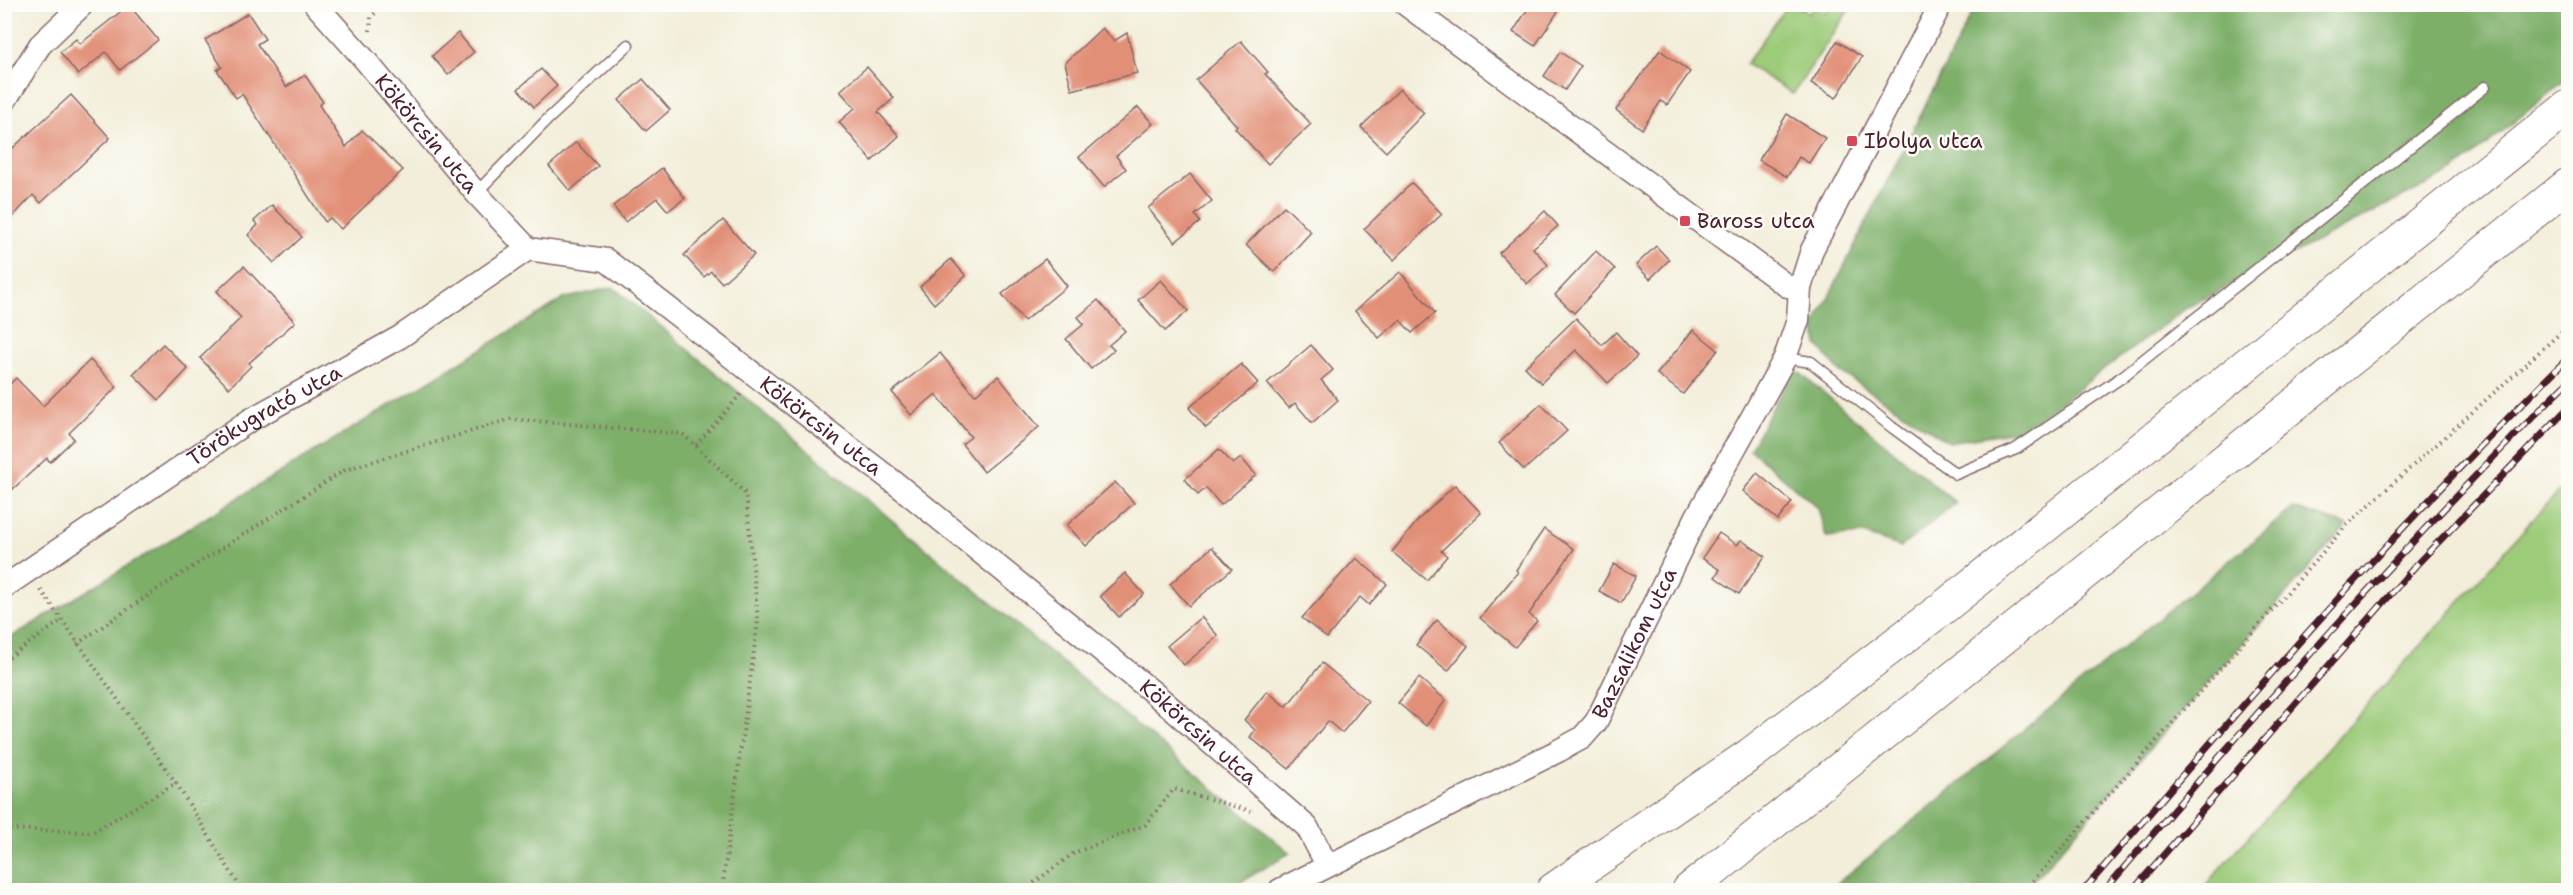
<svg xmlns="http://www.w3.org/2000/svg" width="2573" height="895" font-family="'Shantell Sans',sans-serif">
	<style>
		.green { fill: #9ccb79; stroke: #737552; stroke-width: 1.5 }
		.forest { fill: #7daf69; stroke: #64674a; stroke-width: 1.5 }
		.building { fill: #e28f77 }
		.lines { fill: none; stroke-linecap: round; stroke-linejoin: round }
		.service-casing { stroke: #856768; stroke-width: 13 }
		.minor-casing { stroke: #856768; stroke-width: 25 }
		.motorway-casing { stroke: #856768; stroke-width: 35 }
		.path { stroke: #856768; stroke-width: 4; stroke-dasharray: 1.5 4.5; stroke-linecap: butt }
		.service { stroke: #fff; stroke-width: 10 }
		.minor { stroke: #fff; stroke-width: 22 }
		.motorway { stroke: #fff; stroke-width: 33 }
		.rail-casing { stroke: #4a1f2b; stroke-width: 7 }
		.rail { stroke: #fdfcf7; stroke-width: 4.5; stroke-dasharray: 14; stroke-linecap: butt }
		.poi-dot { fill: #d1495b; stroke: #fdfcf7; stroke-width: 2 }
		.labels { text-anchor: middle; stroke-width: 5; stroke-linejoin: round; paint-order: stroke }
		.street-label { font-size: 21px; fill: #4a1f2b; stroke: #fdfcf7 }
		.poi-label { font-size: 21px; fill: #4a1f2b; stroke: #fdfcf7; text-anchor: start }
	</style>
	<rect width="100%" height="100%" fill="#fdfcf7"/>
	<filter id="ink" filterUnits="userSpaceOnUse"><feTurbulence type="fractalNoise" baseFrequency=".0167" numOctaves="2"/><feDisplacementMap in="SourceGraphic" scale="12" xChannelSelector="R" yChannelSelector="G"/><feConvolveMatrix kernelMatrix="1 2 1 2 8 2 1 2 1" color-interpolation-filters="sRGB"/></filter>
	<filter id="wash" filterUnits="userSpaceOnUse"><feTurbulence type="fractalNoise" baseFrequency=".008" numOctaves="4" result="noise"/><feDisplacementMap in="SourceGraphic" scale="24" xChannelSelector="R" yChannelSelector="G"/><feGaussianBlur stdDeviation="1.35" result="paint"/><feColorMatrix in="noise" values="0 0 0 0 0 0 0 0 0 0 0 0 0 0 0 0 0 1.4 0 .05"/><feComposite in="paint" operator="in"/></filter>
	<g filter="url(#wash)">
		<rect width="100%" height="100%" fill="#f3eeda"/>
		<g class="green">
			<path d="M 1788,4 L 1796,5 L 1810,13 L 1814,6 L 1825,13 L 1830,5 L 1852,5 L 1793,94 L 1746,64 Z"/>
			<path d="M 2568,482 L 2568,890 L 2201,890 L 2536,516 Z"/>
		</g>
		<g class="forest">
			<path d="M 1976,5 L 2568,5 L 2568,78 L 2454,171 L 2188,307 L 2023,430 L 1948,442 L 1839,371 L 1818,346 L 1814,326 Z"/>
			<path d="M 613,287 L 1290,853 L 1227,890 L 5,890 L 5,641 L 563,299 Z"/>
			<path d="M 1794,368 L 1956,503 L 1901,547 L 1863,534 L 1826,537 L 1818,508 L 1750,449 Z"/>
			<path d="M 2293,508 L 2347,525 L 2025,890 L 1829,890 Z"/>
		</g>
		<g id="blocks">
			<g class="building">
				<path d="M 1531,4 L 1563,4 L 1535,46 L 1513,32 Z"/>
				<path d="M 129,5 L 158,40 L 120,70 L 106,52 L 78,75 L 60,52 L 76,39 L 80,44 Z"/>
				<path d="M 248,13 L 265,39 L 257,44 L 286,87 L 305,75 L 323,102 L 319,105 L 346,147 L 362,130 L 403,170 L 341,229 L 330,218 L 325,222 L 242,94 L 236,98 L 217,70 L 222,67 L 205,40 Z"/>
				<path d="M 1102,28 L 1114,41 L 1127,33 L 1137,73 L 1072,90 L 1065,63 Z"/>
				<path d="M 458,33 L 474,52 L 448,75 L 432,56 Z"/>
				<path d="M 1241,41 L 1268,72 L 1265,74 L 1311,124 L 1268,164 L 1235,128 L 1237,126 L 1196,80 Z"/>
				<path d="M 1837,41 L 1862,57 L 1836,98 L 1811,83 Z"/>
				<path d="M 1660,50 L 1690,72 L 1667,105 L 1661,101 L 1642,129 L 1616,110 Z"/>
				<path d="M 1560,52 L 1581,66 L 1565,90 L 1544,76 Z"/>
				<path d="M 867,67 L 894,98 L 878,112 L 899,136 L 872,161 L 839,122 L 855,108 L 840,91 Z"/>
				<path d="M 541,69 L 557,86 L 534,107 L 518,89 Z"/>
				<path d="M 643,79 L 670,110 L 646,131 L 619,100 Z"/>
				<path d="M 1400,89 L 1424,113 L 1386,152 L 1361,127 Z"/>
				<path d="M 71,95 L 110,138 L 41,203 L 33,195 L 4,226 L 4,156 Z"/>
				<path d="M 1138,107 L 1153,124 L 1116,156 L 1126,169 L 1104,187 L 1079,157 Z"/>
				<path d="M 1787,114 L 1825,138 L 1809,163 L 1799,157 L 1787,177 L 1759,160 Z"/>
				<path d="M 576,142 L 598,166 L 570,191 L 549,166 Z"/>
				<path d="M 662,168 L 685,198 L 668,211 L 657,198 L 625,222 L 613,206 Z"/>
				<path d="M 1190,174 L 1212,201 L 1195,215 L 1200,222 L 1175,242 L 1148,208 Z"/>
				<path d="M 1412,183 L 1442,214 L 1394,260 L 1364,229 Z"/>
				<path d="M 272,205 L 302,237 L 274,263 L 248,235 L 258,225 L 254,221 Z"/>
				<path d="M 1284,206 L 1311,232 L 1274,272 L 1246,245 Z"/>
				<path d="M 1545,211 L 1558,226 L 1533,248 L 1548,265 L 1527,284 L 1499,253 Z"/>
				<path d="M 723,220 L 754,255 L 722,283 L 711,271 L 704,277 L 684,255 Z"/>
				<path d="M 1656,246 L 1669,260 L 1650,279 L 1636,265 Z"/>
				<path d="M 1596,251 L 1615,269 L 1574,313 L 1555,295 Z"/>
				<path d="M 951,259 L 966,276 L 934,304 L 920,287 Z"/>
				<path d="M 1045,259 L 1067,286 L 1024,321 L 1002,294 Z"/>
				<path d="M 244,266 L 295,322 L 249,363 L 251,366 L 229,388 L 200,358 L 241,318 L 217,291 Z"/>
				<path d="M 1400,272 L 1435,313 L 1412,333 L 1400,320 L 1379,338 L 1355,311 Z"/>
				<path d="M 1161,280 L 1188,311 L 1165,331 L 1138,300 Z"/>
				<path d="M 1098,300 L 1125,331 L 1109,345 L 1114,350 L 1091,369 L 1066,339 L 1084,324 L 1078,317 Z"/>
				<path d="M 1576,318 L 1602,345 L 1616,332 L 1637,356 L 1608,383 L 1576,350 L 1541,383 L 1525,367 Z"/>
				<path d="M 1693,330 L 1718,350 L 1683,394 L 1657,374 Z"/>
				<path d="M 163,344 L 188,369 L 159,400 L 133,374 Z"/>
				<path d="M 1311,345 L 1333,370 L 1321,380 L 1338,400 L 1312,423 L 1295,403 L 1289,408 L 1267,383 Z"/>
				<path d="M 940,353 L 975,395 L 998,376 L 1039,427 L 984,472 L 962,444 L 971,437 L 936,394 L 911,415 L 892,392 Z"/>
				<path d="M 90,360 L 117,387 L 69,433 L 74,439 L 50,462 L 47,458 L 4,497 L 4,390 L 16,378 L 43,406 Z"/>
				<path d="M 1241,364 L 1258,383 L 1206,428 L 1189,408 Z"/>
				<path d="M 1541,404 L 1567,431 L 1524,470 L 1499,443 Z"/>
				<path d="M 1219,449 L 1233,464 L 1241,458 L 1256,475 L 1221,505 L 1206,488 L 1198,495 L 1185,479 Z"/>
				<path d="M 1757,473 L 1792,502 L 1778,520 L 1743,491 Z"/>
				<path d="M 1115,482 L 1134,503 L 1086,546 L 1067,525 Z"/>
				<path d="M 1455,485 L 1481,513 L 1441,551 L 1447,556 L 1427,580 L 1392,552 L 1420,518 Z"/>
				<path d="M 1544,529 L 1574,549 L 1529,614 L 1537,621 L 1515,647 L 1480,618 L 1518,572 L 1516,570 Z"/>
				<path d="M 1719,533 L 1737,545 L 1741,540 L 1765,556 L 1739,594 L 1715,577 L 1720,570 L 1702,558 Z"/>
				<path d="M 1212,547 L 1232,569 L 1189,606 L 1170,584 Z"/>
				<path d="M 1356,558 L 1387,584 L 1369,605 L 1360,597 L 1327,638 L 1302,618 Z"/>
				<path d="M 1614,564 L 1636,576 L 1621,603 L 1599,591 Z"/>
				<path d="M 1125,573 L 1144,594 L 1119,617 L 1100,596 Z"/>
				<path d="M 1201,617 L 1218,636 L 1184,665 L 1167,646 Z"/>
				<path d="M 1437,620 L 1468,646 L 1448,671 L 1416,645 Z"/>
				<path d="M 1322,663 L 1368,701 L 1342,733 L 1328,721 L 1289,769 L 1250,737 L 1255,730 L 1244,720 L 1267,691 L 1286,707 Z"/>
				<path d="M 1419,678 L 1446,700 L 1426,726 L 1398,703 Z"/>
			</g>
		</g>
	</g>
	<g filter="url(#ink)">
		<use href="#blocks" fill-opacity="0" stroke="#856768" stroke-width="1.5"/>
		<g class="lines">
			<g class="service-casing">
				<g id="service">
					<path d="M 476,193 L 548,119 L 628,45"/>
					<path d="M 1785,358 L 1811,362 L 1893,428 L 1956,474 L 2016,449 L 2122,377 L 2485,87"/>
				</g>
			</g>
			<g class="minor-casing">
				<g id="minor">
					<path id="s1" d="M 315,4 L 366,61 L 476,193 L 528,249 L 606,260 L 899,486 L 1155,694 L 1307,827 L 1327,865"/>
					<path d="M 1405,4 L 1787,286 L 1800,288"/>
					<path d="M 4,102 L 40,45 L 83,4"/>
					<path id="s2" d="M 4,587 L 250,420 L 400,337 L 528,249"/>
					<path id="s3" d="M 1280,890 L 1558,751 L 1582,738 L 1596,722 L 1697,516 L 1785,358 L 1798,320 L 1800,288 L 1812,250 L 1941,4"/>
				</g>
			</g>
			<g class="motorway-casing">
				<g id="motorway">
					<path d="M 1553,890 L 1751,754 L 1944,607 L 2568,107"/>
					<path d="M 1689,890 L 2568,185"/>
				</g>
			</g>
			<g class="path">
				<path d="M 370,31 L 371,17 L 385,4"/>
				<path d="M 696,445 L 741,394"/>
				<path d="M 41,590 L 176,783"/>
				<path d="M 77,644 L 156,590 L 345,470 L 511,419 L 683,434 L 746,494 L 758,620 L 722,890"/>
				<path d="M 4,661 L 62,620"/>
				<path d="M 4,829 L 93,832 L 176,783 L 242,890"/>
				<path d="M 1024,890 L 1074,853 L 1145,825 L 1174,789 L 1251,811"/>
				<path d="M 1248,890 L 1257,885"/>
				<path d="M 2025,890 L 2347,525 L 2568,326"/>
			</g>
			<use href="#service" class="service"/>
			<use href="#minor" class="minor"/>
			<use href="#motorway" class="motorway"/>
			<g class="rail-casing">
				<g id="rail">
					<path d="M 2084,890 C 2240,707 2397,526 2568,358"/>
					<path d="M 2105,890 C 2254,715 2405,543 2568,382"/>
					<path d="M 2133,890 L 2418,563 L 2568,408"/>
				</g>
			</g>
			<use href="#rail" class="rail"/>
		</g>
	</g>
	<g class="poi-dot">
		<rect x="1846" y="135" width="12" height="12" rx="3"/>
		<rect x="1679" y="215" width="12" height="12" rx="3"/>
	</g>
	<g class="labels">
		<g class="street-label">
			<text dy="7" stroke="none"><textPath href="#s1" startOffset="171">Kökörcsin utca</textPath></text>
			<text dy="7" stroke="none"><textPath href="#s2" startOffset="312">Törökugrató utca</textPath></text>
			<text dy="7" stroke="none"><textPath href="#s1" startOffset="675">Kökörcsin utca</textPath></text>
			<text dy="7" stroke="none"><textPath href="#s3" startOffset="447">Bazsalikom utca</textPath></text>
			<text dy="7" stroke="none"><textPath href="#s1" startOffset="1161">Kökörcsin utca</textPath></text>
		</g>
		<g class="poi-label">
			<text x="1864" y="148">Ibolya utca</text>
			<text x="1697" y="228">Baross utca</text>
		</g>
	</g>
	<rect width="2573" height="895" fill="none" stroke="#fdfcf7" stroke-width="24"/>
</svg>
